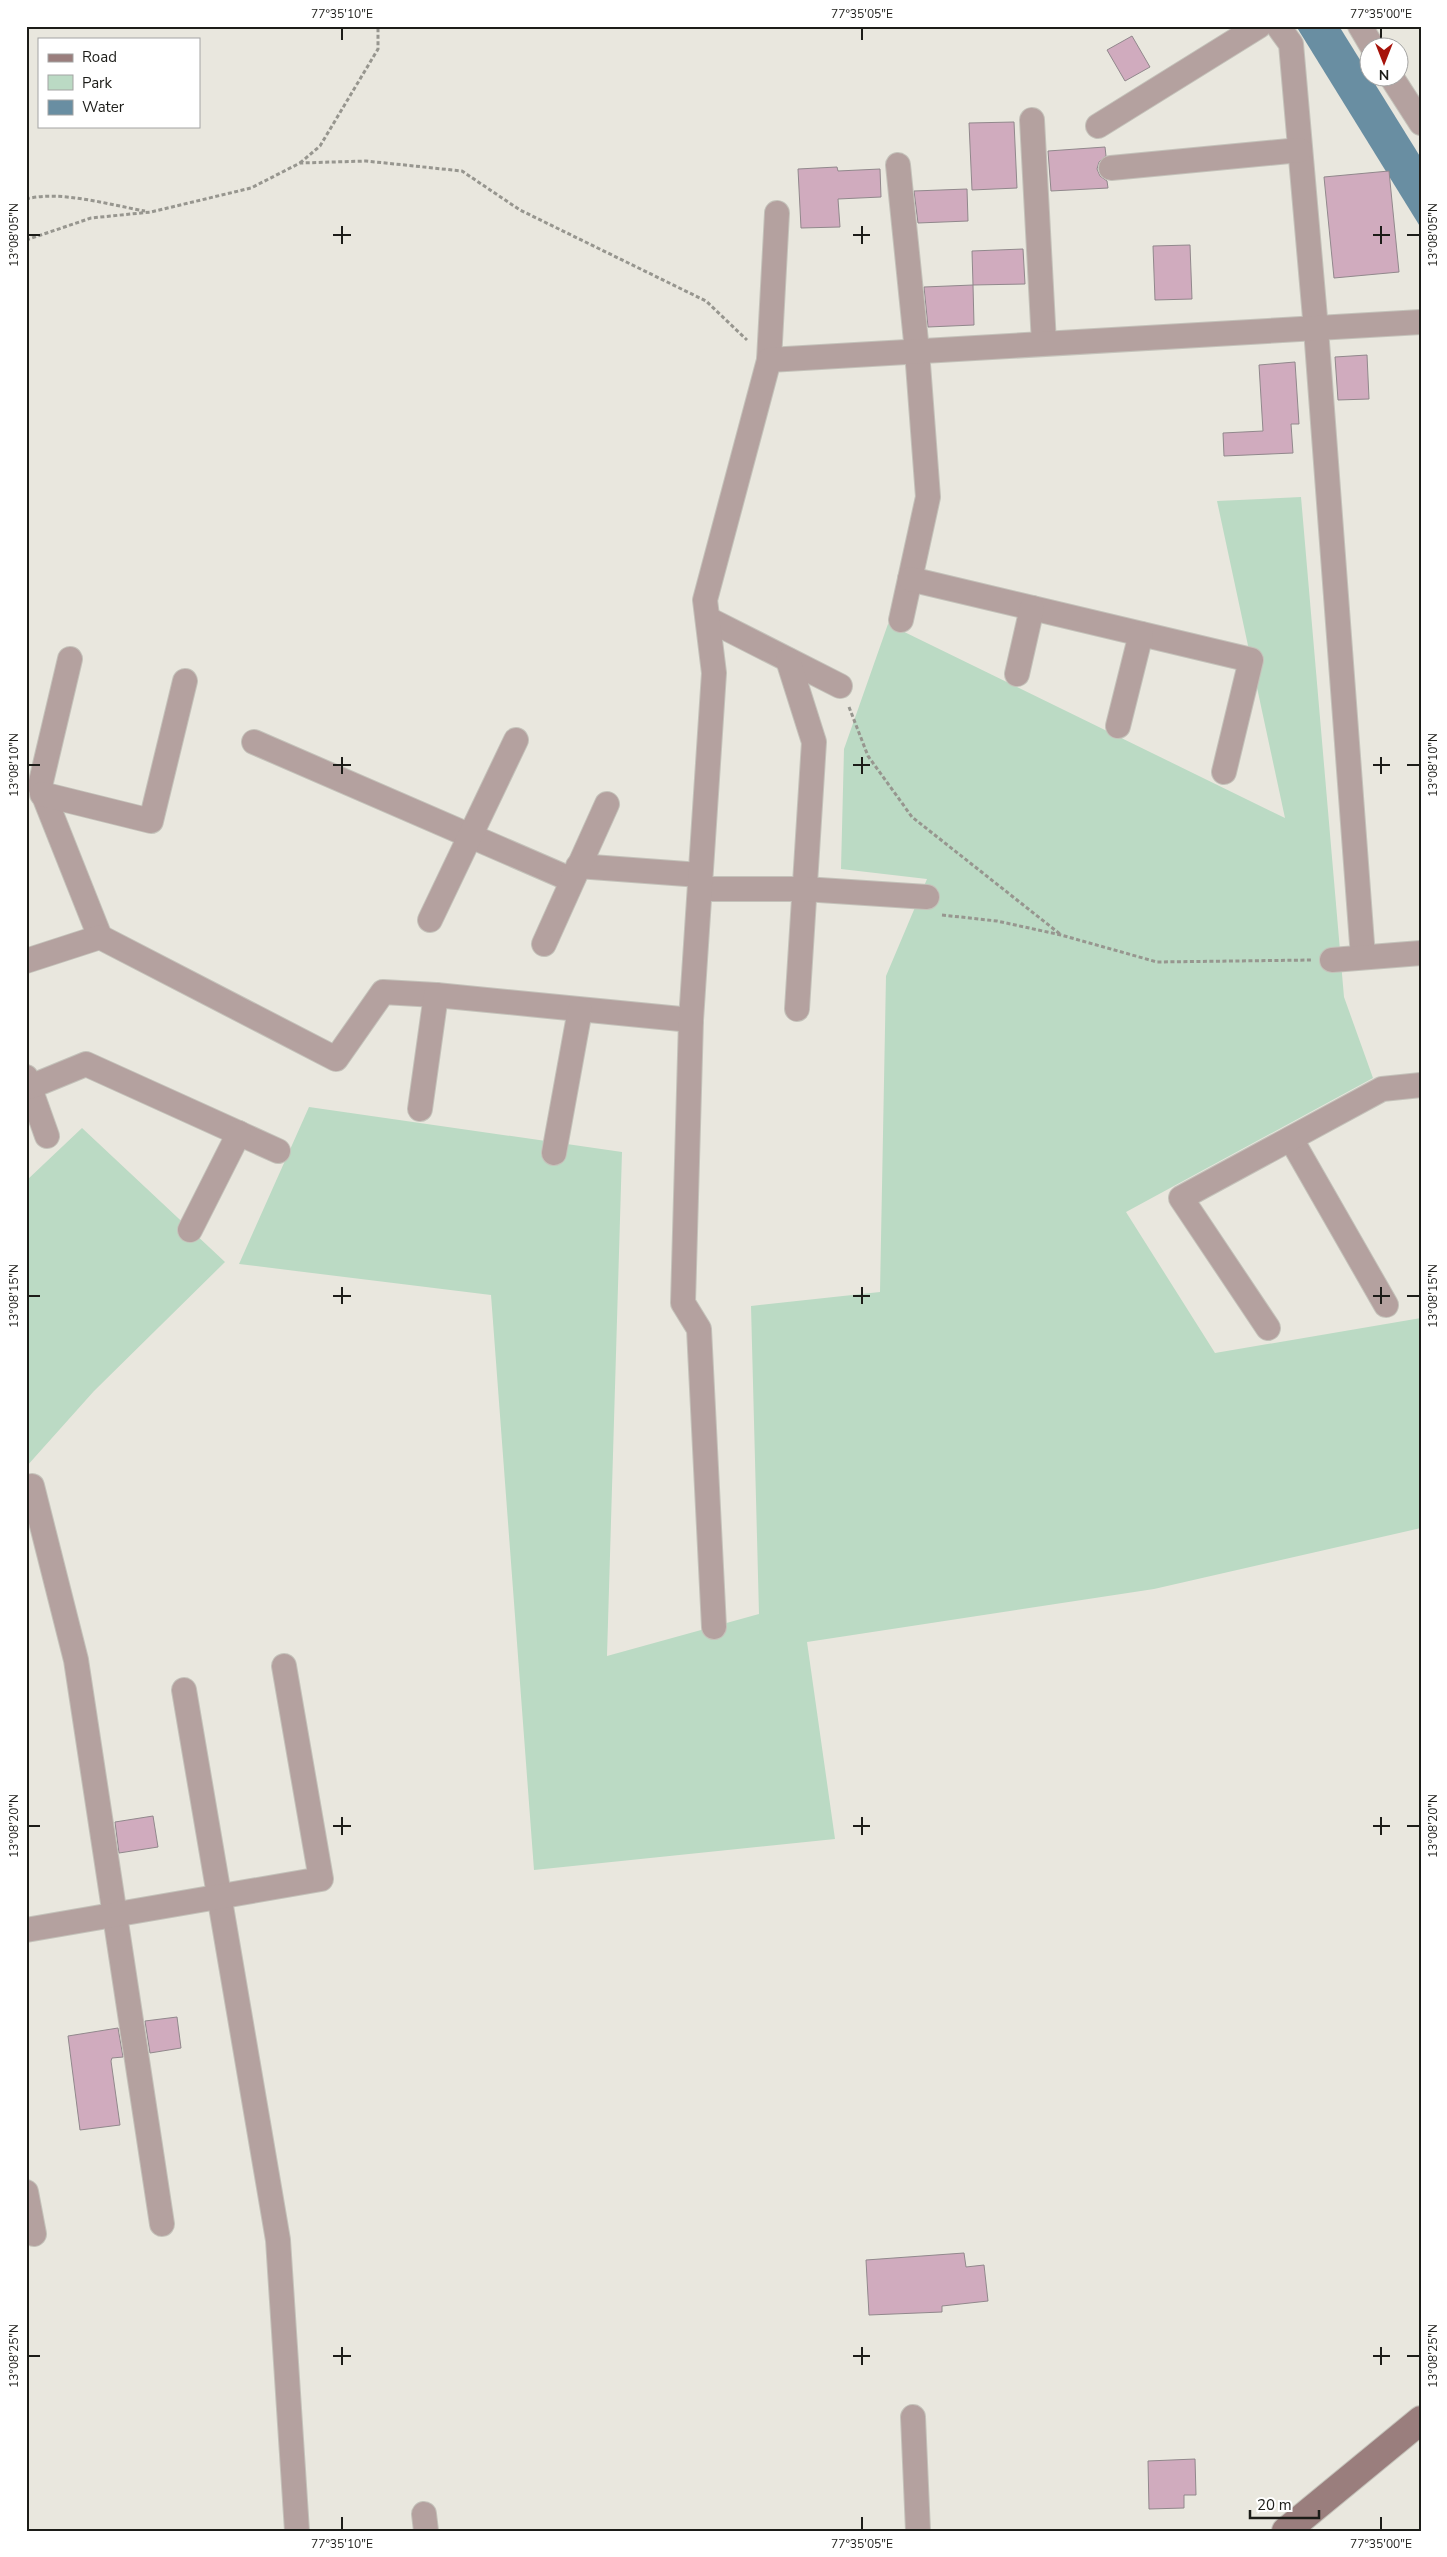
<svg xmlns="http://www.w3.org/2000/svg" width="1447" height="2557" font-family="'Nunito Sans',sans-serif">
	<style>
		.green { fill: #bbdac4 }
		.water { fill: #698ea2 }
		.building { fill: #d0abbe; stroke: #91888c }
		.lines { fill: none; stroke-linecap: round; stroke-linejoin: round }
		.street-casing { stroke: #c4c2ba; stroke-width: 26 }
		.secondary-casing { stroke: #c4c2ba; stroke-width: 30 }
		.path { stroke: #97968f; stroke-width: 3; stroke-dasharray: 4 2.5; stroke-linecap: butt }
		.street { stroke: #b4a19f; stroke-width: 24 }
		.secondary { stroke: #9a7e7d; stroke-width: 28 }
		.ticks { fill: none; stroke: #1c1c18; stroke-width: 2 }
		.neatline { fill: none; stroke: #1c1c18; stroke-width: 2 }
		.ticks-label { font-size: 12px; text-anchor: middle; fill: #1c1c18 }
	</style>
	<rect width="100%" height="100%" fill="#e9e7de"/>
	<g class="green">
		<path d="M 1301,497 L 1344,997 L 1373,1078 L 1126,1212 L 1215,1353 L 1421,1318 L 1421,1528 L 1154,1589 L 807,1642 L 835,1839 L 534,1870 L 491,1295 L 239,1264 L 309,1107 L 622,1152 L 607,1656 L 759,1614 L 751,1306 L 880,1292 L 886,976 L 927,879 L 841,869 L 844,749 L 888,624 L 1285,818 L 1217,501 Z"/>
		<path d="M 82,1128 L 225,1262 L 94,1391 L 26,1467 L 26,1181 Z"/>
	</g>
	<path class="water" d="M 1296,26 L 1339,26 L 1421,158 L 1421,228 Z"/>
	<g class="building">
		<path d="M 1132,36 L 1150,67 L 1125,81 L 1107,50 Z"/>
		<path d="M 1014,122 L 1017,188 L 972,190 L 969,123 Z"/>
		<path d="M 1105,147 L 1106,156 L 1099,162 L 1097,169 L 1100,176 L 1107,181 L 1108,188 L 1051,191 L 1048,151 Z"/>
		<path d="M 837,167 L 838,171 L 880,169 L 881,197 L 838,199 L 840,227 L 801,228 L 798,169 Z"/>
		<path d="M 1389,171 L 1399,272 L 1334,278 L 1324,177 Z"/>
		<path d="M 967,189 L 968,221 L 918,223 L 914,191 Z"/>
		<path d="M 1190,245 L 1192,299 L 1155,300 L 1153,246 Z"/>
		<path d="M 1023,249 L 1025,284 L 973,285 L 972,251 Z"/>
		<path d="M 973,285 L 974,325 L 928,327 L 924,287 Z"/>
		<path d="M 1367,355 L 1369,399 L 1338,400 L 1335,357 Z"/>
		<path d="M 1295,362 L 1299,424 L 1291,424 L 1293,453 L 1224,456 L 1223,433 L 1263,431 L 1259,365 Z"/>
		<path d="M 153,1816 L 158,1847 L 119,1853 L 115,1822 Z"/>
		<path d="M 177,2017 L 181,2048 L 150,2053 L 145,2021 Z"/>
		<path d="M 118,2028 L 123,2057 L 112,2058 L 111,2061 L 120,2125 L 80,2130 L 68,2036 Z"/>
		<path d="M 964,2253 L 966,2267 L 984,2265 L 988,2301 L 942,2306 L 942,2312 L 869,2315 L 866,2260 Z"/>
		<path d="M 1195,2459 L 1196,2495 L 1184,2495 L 1184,2508 L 1149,2509 L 1148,2461 Z"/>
	</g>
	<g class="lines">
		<g class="street-casing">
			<g id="street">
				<path d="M 1278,26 L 1291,44 L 1316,329 L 1363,957"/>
				<path d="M 1360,26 L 1373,48"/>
				<path d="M 1392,78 L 1421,123"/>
				<path d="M 1032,120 L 1044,343"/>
				<path d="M 1098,126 L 1259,26"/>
				<path d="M 898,165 L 917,351 L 928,497 L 901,620"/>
				<path d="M 1111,168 L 1300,150"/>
				<path d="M 769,360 L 777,213"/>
				<path d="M 910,579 L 1251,660 L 1224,772"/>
				<path d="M 708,619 L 840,686"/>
				<path d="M 70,659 L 40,786 L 100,937"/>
				<path d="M 788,660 L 814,742 L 797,1009"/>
				<path d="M 1017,674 L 1032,608"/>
				<path d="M 1118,726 L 1141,634"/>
				<path d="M 254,742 L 572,880"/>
				<path d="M 42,794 L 151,821 L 185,681"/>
				<path d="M 578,866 L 700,875"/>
				<path d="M 700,889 L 804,889 L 927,897"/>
				<path d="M 430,920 L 516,740"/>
				<path d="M 544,944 L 607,804"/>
				<path d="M 1332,960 L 1421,953"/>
				<path d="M 26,961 L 100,937 L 336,1059 L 383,992 L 436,995"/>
				<path d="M 26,1077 L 47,1136"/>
				<path d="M 30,1087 L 86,1064 L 278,1151"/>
				<path d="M 420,1109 L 436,995 L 691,1020"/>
				<path d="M 1291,1139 L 1386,1305"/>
				<path d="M 554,1153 L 580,1010"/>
				<path d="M 190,1230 L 239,1133"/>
				<path d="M 1268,1328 L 1181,1198 L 1382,1089 L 1421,1085"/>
				<path d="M 32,1486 L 76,1660 L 162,2224"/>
				<path d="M 714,1627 L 699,1329 L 683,1303 L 691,1020 L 714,673 L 705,600 L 769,360 L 1421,322"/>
				<path d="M 184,1690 L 278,2240 L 297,2531"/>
				<path d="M 26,1930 L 321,1879 L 284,1666"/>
				<path d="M 26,2192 L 34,2234"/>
				<path d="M 913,2417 L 918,2531"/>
				<path d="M 424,2514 L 426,2531"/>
			</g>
		</g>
		<g class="secondary-casing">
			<path id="secondary" d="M 1286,2531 L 1421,2420"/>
		</g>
		<g class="path">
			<path d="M 300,163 L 320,146 L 378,49 L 378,26"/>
			<path d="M 26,199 C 61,190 110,205 145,211"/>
			<path d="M 26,240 L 91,218 L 151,212 L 251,188 L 300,163 L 366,161 L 462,171 L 520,210 L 706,301 L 747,340"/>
			<path d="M 849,707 L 868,756 L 912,817 L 1060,934"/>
			<path d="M 942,915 L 997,921 L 1061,935 L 1157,962 L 1311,960"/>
		</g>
		<use href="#street" class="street"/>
		<use href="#secondary" class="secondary"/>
	</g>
	<path class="ticks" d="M 342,28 L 342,40M 862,28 L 862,40M 1381,28 L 1381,40M 342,226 L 342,244M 862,226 L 862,244M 1381,226 L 1381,244M 28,235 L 40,235M 333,235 L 351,235M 853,235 L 870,235M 1373,235 L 1390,235M 1407,235 L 1420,235M 342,757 L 342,774M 862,757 L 862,774M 1381,757 L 1381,774M 28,765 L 40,765M 333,765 L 351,765M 853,765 L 870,765M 1373,765 L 1390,765M 1407,765 L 1420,765M 342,1287 L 342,1304M 862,1287 L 862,1304M 1381,1287 L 1381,1304M 28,1296 L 40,1296M 333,1296 L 351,1296M 853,1296 L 870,1296M 1373,1296 L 1390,1296M 1407,1296 L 1420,1296M 342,1817 L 342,1835M 862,1817 L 862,1835M 1381,1817 L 1381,1835M 28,1826 L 40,1826M 333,1826 L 351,1826M 853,1826 L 870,1826M 1373,1826 L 1390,1826M 1407,1826 L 1420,1826M 342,2347 L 342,2365M 862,2347 L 862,2365M 1381,2347 L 1381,2365M 28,2356 L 40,2356M 333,2356 L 351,2356M 853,2356 L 870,2356M 1373,2356 L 1390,2356M 1407,2356 L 1420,2356M 342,2517 L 342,2530M 862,2517 L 862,2530M 1381,2517 L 1381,2530"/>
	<rect width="1447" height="2557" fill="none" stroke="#ffffff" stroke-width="55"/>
	<rect x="38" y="38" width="162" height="90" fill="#ffffff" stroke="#a4a4a3"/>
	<rect x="48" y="54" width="25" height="8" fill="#9a7e7d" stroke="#a4a4a3"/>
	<text x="82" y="62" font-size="15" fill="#1c1c18">Road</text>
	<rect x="48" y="75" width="25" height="15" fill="#bbdac4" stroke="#a4a4a3"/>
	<text x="82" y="88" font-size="15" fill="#1c1c18">Park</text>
	<rect x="48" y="100" width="25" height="15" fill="#698ea2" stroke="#a4a4a3"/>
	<text x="82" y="112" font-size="15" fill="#1c1c18">Water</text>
	<g transform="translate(1384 62) rotate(180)"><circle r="24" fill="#ffffff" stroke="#a4a4a3"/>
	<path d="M0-4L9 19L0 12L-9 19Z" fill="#a6130b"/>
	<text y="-8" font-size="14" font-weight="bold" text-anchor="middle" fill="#1c1c18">N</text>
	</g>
	<path d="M1250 2510v8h69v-8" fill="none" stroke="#1c1c18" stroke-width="2.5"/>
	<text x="1257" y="2510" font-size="15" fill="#1c1c18" stroke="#ffffff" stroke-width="4" paint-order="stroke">20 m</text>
	<rect x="28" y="28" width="1392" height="2502" class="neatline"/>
	<g class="ticks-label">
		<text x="342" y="18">77°35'10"E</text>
		<text x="862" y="18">77°35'05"E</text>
		<text x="1381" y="18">77°35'00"E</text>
		<text transform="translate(1433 235) rotate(-90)" y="4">13°08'05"N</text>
		<text transform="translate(14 235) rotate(-90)" y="4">13°08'05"N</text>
		<text transform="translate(1433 765) rotate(-90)" y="4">13°08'10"N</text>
		<text transform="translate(14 765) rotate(-90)" y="4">13°08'10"N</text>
		<text transform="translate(1433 1296) rotate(-90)" y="4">13°08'15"N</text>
		<text transform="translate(14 1296) rotate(-90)" y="4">13°08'15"N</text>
		<text transform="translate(14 1826) rotate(-90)" y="4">13°08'20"N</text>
		<text transform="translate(1433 1826) rotate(-90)" y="4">13°08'20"N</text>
		<text transform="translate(1433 2356) rotate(-90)" y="4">13°08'25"N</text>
		<text transform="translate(14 2356) rotate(-90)" y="4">13°08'25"N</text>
		<text x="342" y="2548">77°35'10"E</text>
		<text x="862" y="2548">77°35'05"E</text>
		<text x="1381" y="2548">77°35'00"E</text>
	</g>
</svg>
